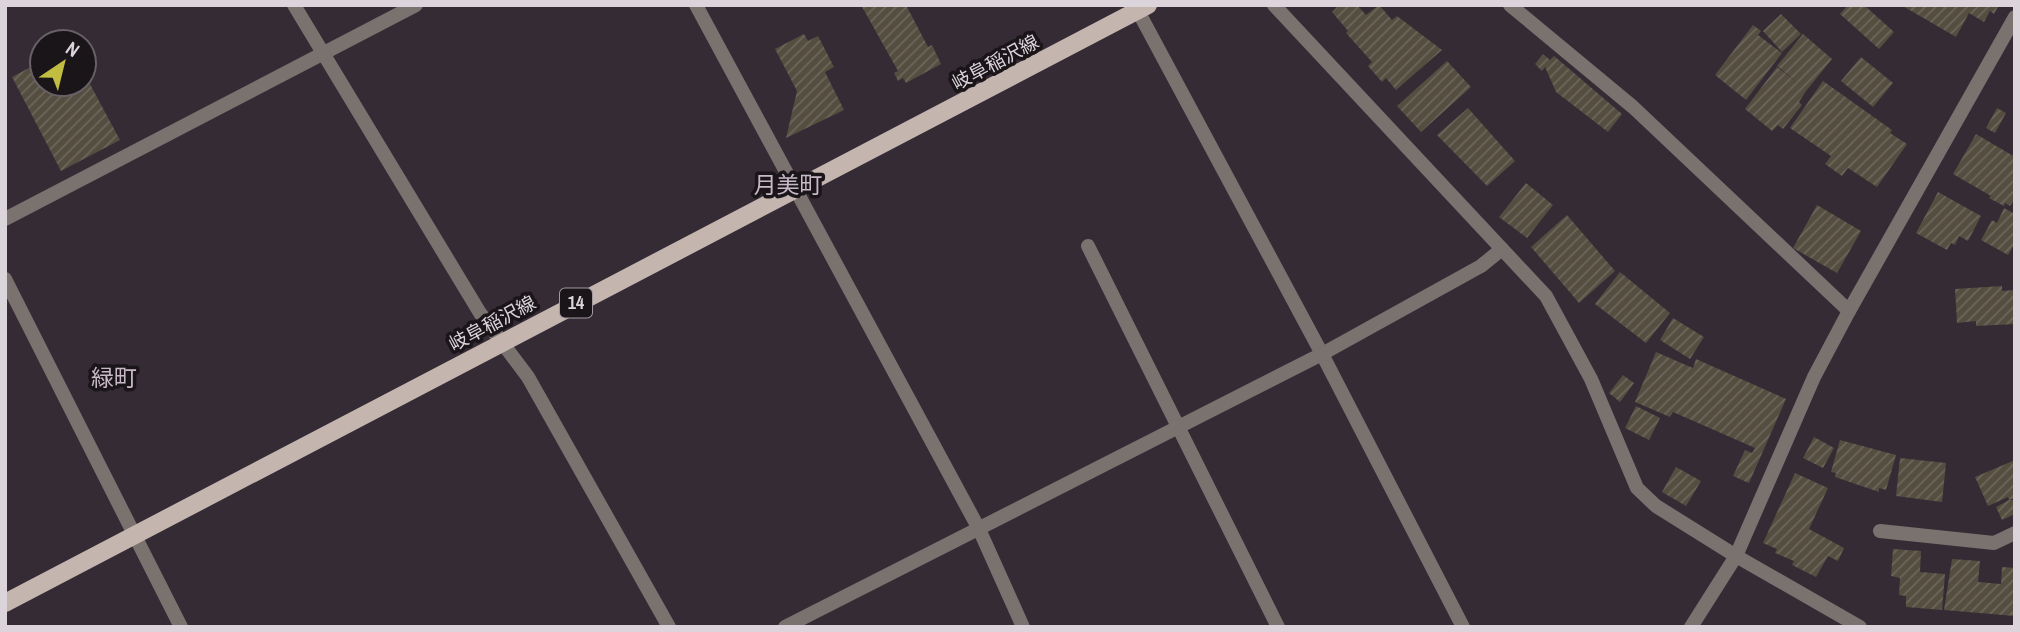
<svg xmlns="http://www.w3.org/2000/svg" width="2020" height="632" font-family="'Archivo Narrow','Noto Sans JP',sans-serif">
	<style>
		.building { fill: url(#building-hatch) }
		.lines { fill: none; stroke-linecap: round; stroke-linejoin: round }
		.lane { stroke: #79726f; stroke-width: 14 }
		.street { stroke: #79726f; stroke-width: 14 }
		.primary { stroke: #c4b5af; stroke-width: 18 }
		.labels { text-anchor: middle; stroke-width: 7; stroke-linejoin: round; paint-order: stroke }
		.shield { fill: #1a1519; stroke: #a19ba1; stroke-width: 2 }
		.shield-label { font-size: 18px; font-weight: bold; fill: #dbd4db }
		.street-label { font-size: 19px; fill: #dbd4db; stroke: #1a1519 }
		.quarter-label { font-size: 23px; fill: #c7b9c6; stroke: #1a1519 }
	</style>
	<defs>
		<pattern id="building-hatch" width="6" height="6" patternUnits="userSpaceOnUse" patternTransform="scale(1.75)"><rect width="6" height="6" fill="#554d40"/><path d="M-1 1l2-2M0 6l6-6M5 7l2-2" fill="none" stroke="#6d665b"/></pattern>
	</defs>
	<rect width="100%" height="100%" fill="#352b35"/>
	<g class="building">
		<path d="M 861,5 L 906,5 L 928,47 L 932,45 L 941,64 L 906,83 L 903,78 L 898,81 L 894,73 L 898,71 Z"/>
		<path d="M 1339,5 L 1357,5 L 1366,15 L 1379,5 L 1392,20 L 1397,16 L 1442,50 L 1396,90 L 1386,78 L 1382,82 L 1368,66 L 1372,62 L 1346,33 L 1348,31 L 1332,12 Z"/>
		<path d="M 1848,5 L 1864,5 L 1894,32 L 1879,49 L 1840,14 Z"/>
		<path d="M 1901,5 L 1999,5 L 1994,14 L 1990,11 L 1984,22 L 1969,13 L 1956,37 Z"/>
		<path d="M 1781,14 L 1801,34 L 1782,52 L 1763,31 Z"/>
		<path d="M 1753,25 L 1761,31 L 1758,35 L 1782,53 L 1746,100 L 1715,75 Z"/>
		<path d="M 804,34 L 808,41 L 818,36 L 834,67 L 825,72 L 844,110 L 786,138 L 797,91 L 775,49 Z"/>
		<path d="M 1803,34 L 1832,59 L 1806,91 L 1799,102 L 1802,105 L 1783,129 L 1778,125 L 1772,131 L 1745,109 L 1777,67 L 1799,84 L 1777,66 Z"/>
		<path d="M 1543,54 L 1550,60 L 1554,56 L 1622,114 L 1608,132 L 1556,92 L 1545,67 L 1542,71 L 1535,64 Z"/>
		<path d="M 1861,57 L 1893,83 L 1873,107 L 1841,81 Z"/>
		<path d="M 42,61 L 42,84 L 84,84 L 84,73 L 120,140 L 61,171 L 12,77 Z"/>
		<path d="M 1447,61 L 1471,87 L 1421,132 L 1397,106 Z"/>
		<path d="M 1823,81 L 1892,130 L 1890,133 L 1907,144 L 1877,187 L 1848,168 L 1842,176 L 1825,164 L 1831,156 L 1790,128 Z"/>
		<path d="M 1468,108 L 1515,161 L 1487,186 L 1437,135 Z"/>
		<path d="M 1997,108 L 2006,113 L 1995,133 L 1986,128 Z"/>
		<path d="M 1976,134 L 2015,157 L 2015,198 L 2010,206 L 2005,203 L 2004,206 L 1989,198 L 1991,196 L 1953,174 Z"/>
		<path d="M 1526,183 L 1553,205 L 1527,238 L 1499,217 Z"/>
		<path d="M 1938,192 L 1981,216 L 1968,241 L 1959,236 L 1955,245 L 1951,243 L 1947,250 L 1916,233 Z"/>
		<path d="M 1817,205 L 1861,231 L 1837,273 L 1793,248 Z"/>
		<path d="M 2004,208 L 2015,214 L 2015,243 L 2008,255 L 1981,240 L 1992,220 L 1997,223 Z"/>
		<path d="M 1567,215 L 1615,271 L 1579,303 L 1531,247 Z"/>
		<path d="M 1620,272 L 1670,313 L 1646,343 L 1595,304 Z"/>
		<path d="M 2002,286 L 2002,291 L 2015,290 L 2015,324 L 1976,326 L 1976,321 L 1957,323 L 1955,289 Z"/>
		<path d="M 1673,318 L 1704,337 L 1690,359 L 1660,340 Z"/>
		<path d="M 1656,352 L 1693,368 L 1696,359 L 1786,399 L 1749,483 L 1733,476 L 1745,450 L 1752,453 L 1755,448 L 1673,412 L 1670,417 L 1635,402 Z"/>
		<path d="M 1623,375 L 1634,383 L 1620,402 L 1609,393 Z"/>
		<path d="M 1636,406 L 1660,418 L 1649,440 L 1625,428 Z"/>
		<path d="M 1814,437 L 1834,448 L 1823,468 L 1803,458 Z"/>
		<path d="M 1840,440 L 1896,455 L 1886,490 L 1879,488 L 1879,492 L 1835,477 L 1836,473 L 1831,472 Z"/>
		<path d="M 1900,458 L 1946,463 L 1942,502 L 1896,496 Z"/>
		<path d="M 2015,460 L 2015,498 L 2009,500 L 2008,497 L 1988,506 L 1975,477 Z"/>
		<path d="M 1676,467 L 1701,481 L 1686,506 L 1662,492 Z"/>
		<path d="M 1795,473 L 1828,488 L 1809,529 L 1844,548 L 1838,561 L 1828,556 L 1816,577 L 1792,565 L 1794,561 L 1775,553 L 1777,549 L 1763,543 Z"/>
		<path d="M 2009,500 L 2015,500 L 2015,514 L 2002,520 L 1996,507 Z"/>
		<path d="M 1893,549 L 1921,551 L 1920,572 L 1945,574 L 1942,610 L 1906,607 L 1906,596 L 1899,595 L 1900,578 L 1891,576 Z"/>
		<path d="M 1952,559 L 1980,561 L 1978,582 L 2001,584 L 2002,567 L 2015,568 L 2015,616 L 1944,610 Z"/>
	</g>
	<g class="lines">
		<g class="lane">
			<path d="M 5,219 L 416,5"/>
			<path d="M 1088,246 L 1278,627"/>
		</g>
		<g class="street">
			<path d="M 294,5 L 480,313 L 528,377 L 669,627"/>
			<path d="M 696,5 L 979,529 L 1023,627"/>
			<path d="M 1510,5 L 1633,107 L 1849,311"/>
			<path d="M 1138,11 L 1322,354 L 1463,627"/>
			<path d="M 1502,249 L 1546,296 L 1591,379 L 1637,488 L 1656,506 L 1736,556 L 1860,627"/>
			<path d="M 5,279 L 181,627"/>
			<path d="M 1880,531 L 1994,543 L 2015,533"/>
			<path d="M 785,627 L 1322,354 L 1481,266 L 1502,249 L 1274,5"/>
			<path d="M 1691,627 L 1736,556 L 1814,377 L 1849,311 L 2015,17"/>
		</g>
		<path class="primary" d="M 5,603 L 1148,5"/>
	</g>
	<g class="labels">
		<rect class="shield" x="560" y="288.5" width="32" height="29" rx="5"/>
		<g class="shield-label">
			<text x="576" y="309">14</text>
		</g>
		<g class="street-label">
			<text transform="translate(995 62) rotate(-28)" y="7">岐阜稲沢線</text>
			<text transform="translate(492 323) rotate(-28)" y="7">岐阜稲沢線</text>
		</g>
		<g class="quarter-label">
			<text x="788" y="193">月美町</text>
			<text x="114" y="386">緑町</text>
		</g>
	</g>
	<rect width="2020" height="632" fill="none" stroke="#dbd4db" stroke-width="14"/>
	<g transform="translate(63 63) rotate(35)"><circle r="33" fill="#1a1519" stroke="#676167" stroke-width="2"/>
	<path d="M0-5L12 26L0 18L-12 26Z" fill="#c1bd40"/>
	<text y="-10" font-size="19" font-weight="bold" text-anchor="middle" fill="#dbd4db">N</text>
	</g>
</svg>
